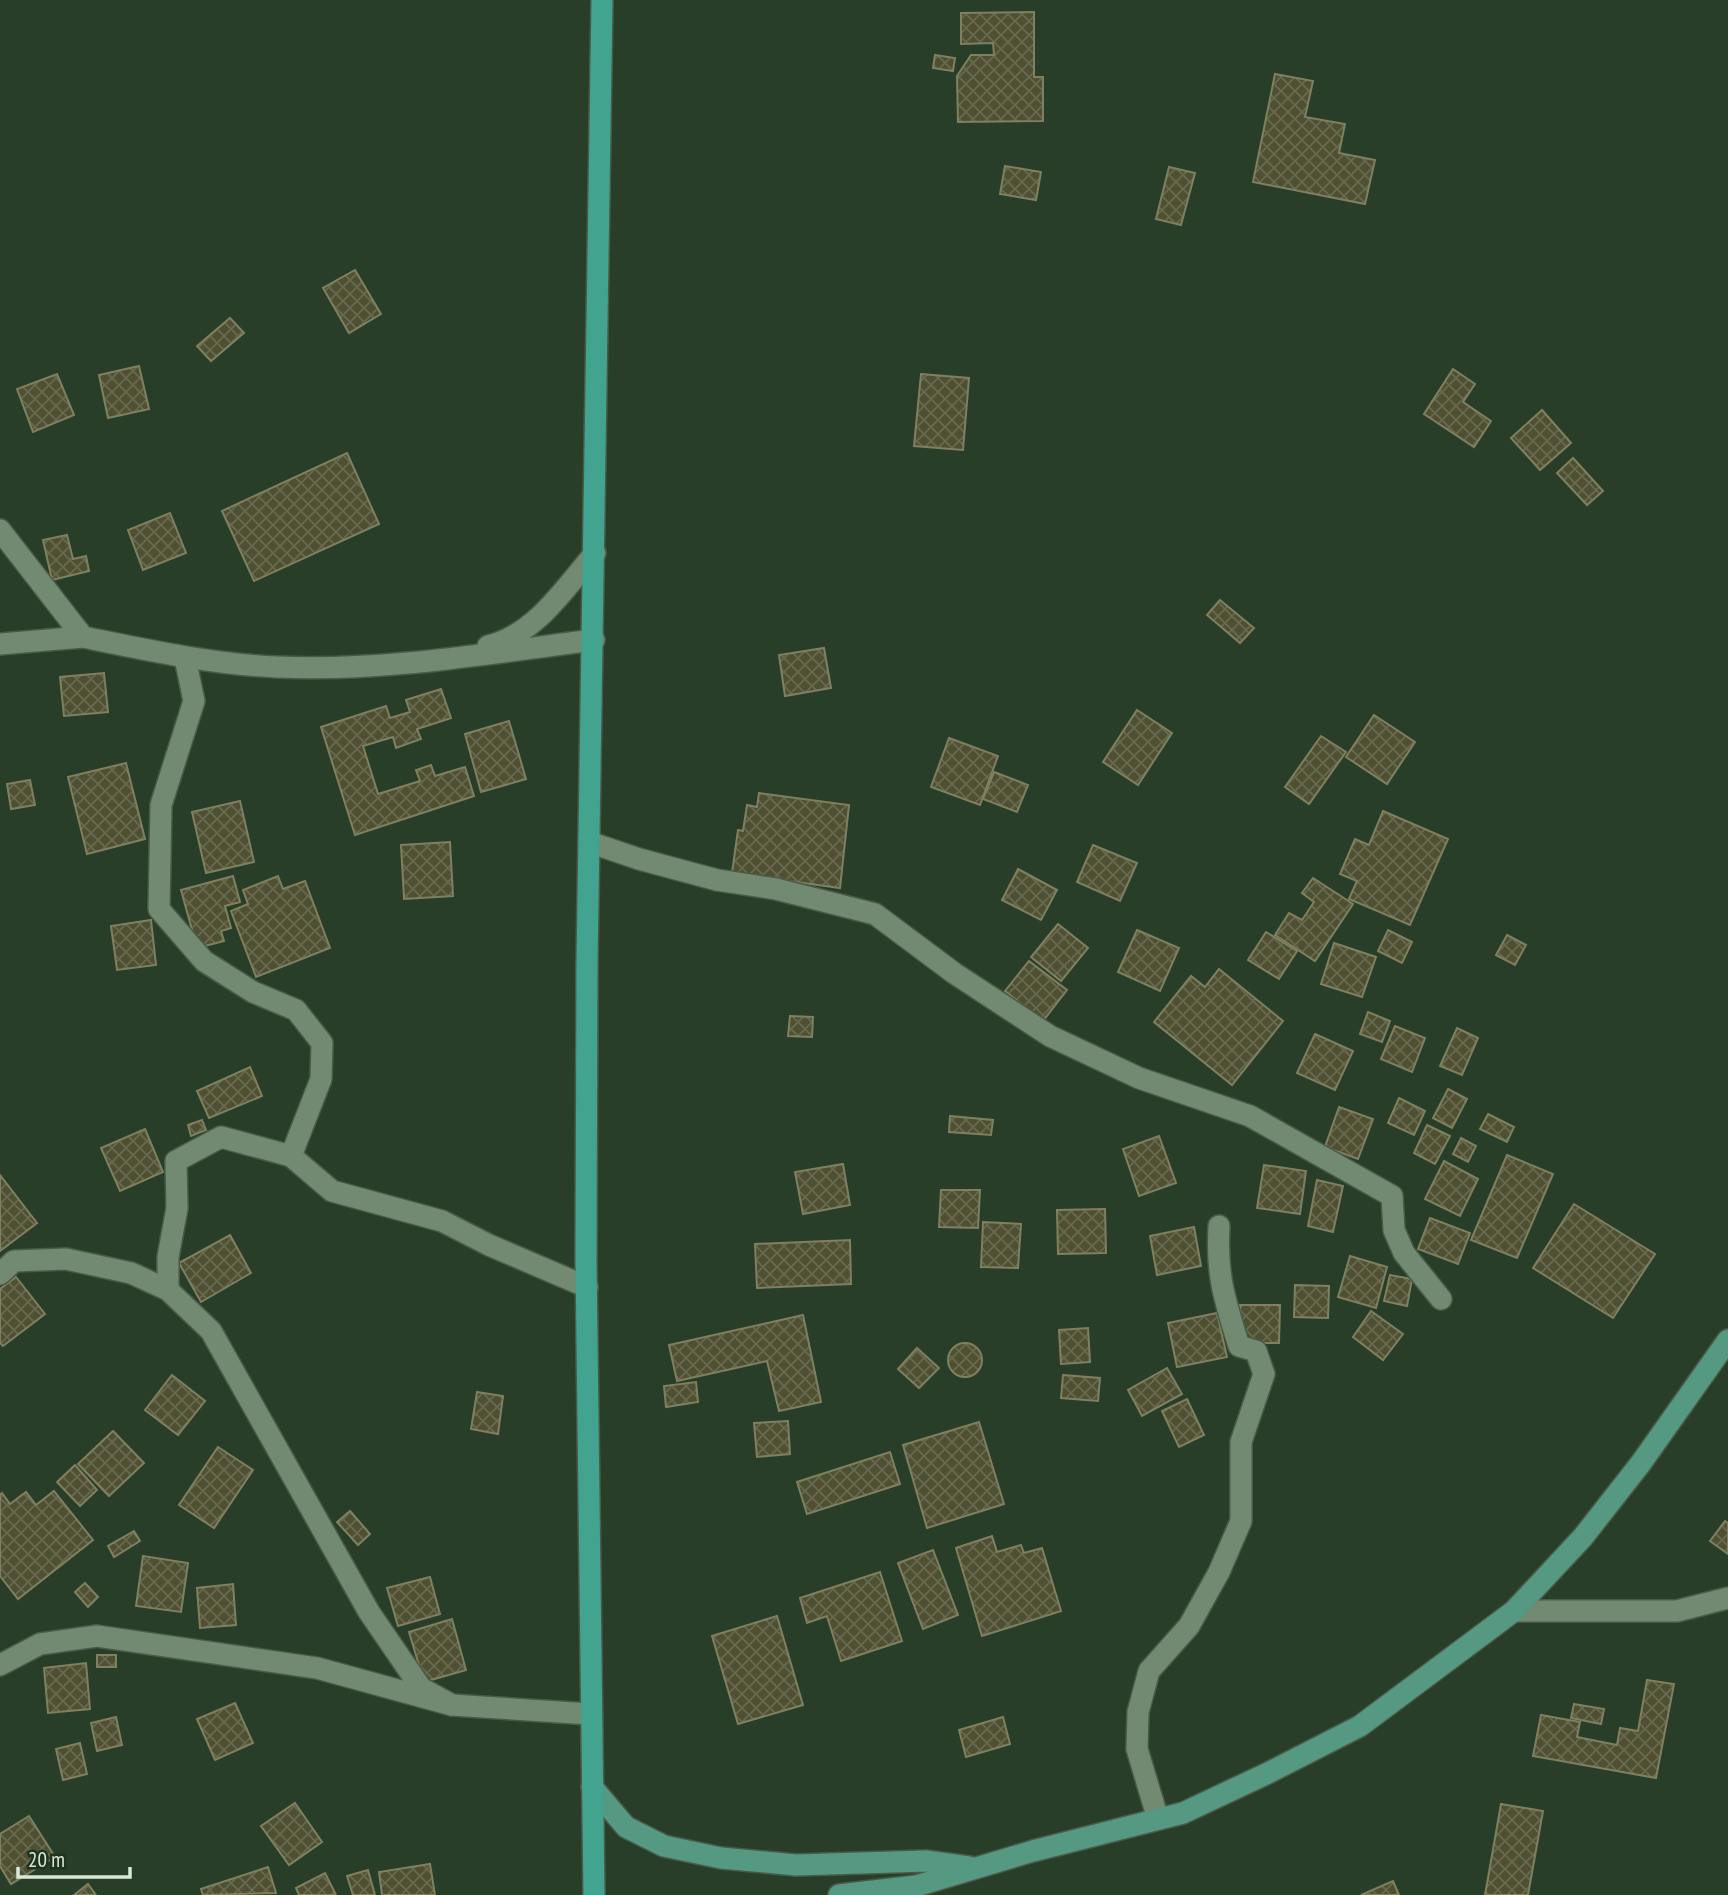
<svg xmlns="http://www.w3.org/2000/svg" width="1728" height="1895" font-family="'PT Sans Narrow',sans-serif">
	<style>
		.building { fill: url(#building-cross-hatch); stroke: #7e8060; stroke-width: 2 }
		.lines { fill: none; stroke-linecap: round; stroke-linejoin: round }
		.street-casing { stroke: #485b49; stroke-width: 24 }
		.primary-casing { stroke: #485b49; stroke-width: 24 }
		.highway-casing { stroke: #485b49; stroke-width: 24 }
		.street { stroke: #728a71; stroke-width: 21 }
		.primary { stroke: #559983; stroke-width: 21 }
		.highway { stroke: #42a38f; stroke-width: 21 }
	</style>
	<defs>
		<pattern id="building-cross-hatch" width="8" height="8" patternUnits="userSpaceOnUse" patternTransform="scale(1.75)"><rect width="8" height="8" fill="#4f5032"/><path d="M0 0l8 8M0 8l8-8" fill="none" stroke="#68694f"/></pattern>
	</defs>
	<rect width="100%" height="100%" fill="#283e28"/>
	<g class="building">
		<path d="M 1034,12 L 1034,77 L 1043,77 L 1043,121 L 958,122 L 957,76 L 971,55 L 994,55 L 993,43 L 961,44 L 961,13 Z"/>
		<path d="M 935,55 L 955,58 L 953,71 L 933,68 Z"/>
		<path d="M 1275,74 L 1313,81 L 1305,117 L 1345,124 L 1339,153 L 1375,160 L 1365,204 L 1253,182 Z"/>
		<path d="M 1005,166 L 1041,172 L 1036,200 L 1000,194 Z"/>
		<path d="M 1169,167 L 1195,173 L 1181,225 L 1156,219 Z"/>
		<path d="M 355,270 L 381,314 L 349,333 L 323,288 Z"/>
		<path d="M 230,318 L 244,333 L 211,361 L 197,346 Z"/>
		<path d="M 139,366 L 149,409 L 108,418 L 99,375 Z"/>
		<path d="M 1453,369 L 1475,384 L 1463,402 L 1491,421 L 1474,447 L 1424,414 Z"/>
		<path d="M 57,374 L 74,415 L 33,432 L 17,389 Z"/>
		<path d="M 921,374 L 969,378 L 963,450 L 914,446 Z"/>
		<path d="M 1542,410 L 1571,443 L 1540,470 L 1511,438 Z"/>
		<path d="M 347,453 L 379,524 L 254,581 L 222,511 Z"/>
		<path d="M 1573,458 L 1603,491 L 1587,505 L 1557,473 Z"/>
		<path d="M 170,513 L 186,553 L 143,570 L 128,530 Z"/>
		<path d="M 67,535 L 73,559 L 86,556 L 89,571 L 52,580 L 43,540 Z"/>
		<path d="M 1220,600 L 1254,628 L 1240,643 L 1207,615 Z"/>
		<path d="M 824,648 L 831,688 L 785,696 L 779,655 Z"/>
		<path d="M 104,673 L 108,712 L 64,716 L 60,677 Z"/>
		<path d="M 441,689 L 451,718 L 417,729 L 421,739 L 396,748 L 393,737 L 363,746 L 378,794 L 420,781 L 416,770 L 431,765 L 435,776 L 465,767 L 474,796 L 355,835 L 321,727 L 386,706 L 390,718 L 410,712 L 406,700 Z"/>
		<path d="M 1137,710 L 1172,733 L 1138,785 L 1103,762 Z"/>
		<path d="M 1374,715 L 1415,742 L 1387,784 L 1346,757 Z"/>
		<path d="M 509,721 L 526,779 L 481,792 L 465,734 Z"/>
		<path d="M 1321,736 L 1346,752 L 1309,804 L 1285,787 Z"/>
		<path d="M 949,738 L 998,756 L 980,805 L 931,787 Z"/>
		<path d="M 126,763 L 145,839 L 87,854 L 68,777 Z"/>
		<path d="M 994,772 L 1028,785 L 1017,812 L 983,799 Z"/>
		<path d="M 30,780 L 35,805 L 11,809 L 7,784 Z"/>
		<path d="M 759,793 L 849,805 L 840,888 L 732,873 L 738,830 L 743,831 L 747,805 L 757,807 Z"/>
		<path d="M 240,801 L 254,862 L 206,873 L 192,812 Z"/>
		<path d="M 1383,811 L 1448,839 L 1410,925 L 1349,899 L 1357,881 L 1340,874 L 1355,839 L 1369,845 Z"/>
		<path d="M 450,842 L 453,896 L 404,899 L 401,845 Z"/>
		<path d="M 1093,845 L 1137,863 L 1120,901 L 1077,882 Z"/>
		<path d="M 1018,869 L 1057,890 L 1041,920 L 1002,900 Z"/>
		<path d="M 233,876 L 240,902 L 225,906 L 231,928 L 221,931 L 224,941 L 197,948 L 181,890 Z"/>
		<path d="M 278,876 L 283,889 L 305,881 L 330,948 L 256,977 L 231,911 L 248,904 L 243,890 Z"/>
		<path d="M 1313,878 L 1353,904 L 1315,961 L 1275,935 L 1289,913 L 1302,920 L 1314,902 L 1302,893 Z"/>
		<path d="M 151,920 L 156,965 L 117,970 L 111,926 Z"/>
		<path d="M 1058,924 L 1088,948 L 1061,981 L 1031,957 Z"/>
		<path d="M 1137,930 L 1179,948 L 1160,991 L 1118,972 Z"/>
		<path d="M 1388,930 L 1412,942 L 1402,963 L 1378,951 Z"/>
		<path d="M 1266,932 L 1297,951 L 1279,979 L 1248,960 Z"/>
		<path d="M 1507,935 L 1526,945 L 1515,965 L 1496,955 Z"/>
		<path d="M 1334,943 L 1376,957 L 1362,997 L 1321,984 Z"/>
		<path d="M 1029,961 L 1067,990 L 1043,1021 L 1005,991 Z"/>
		<path d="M 1219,969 L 1283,1021 L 1232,1085 L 1154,1022 L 1191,976 L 1205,987 Z"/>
		<path d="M 1368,1012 L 1390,1021 L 1382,1042 L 1360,1034 Z"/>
		<path d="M 790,1016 L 813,1017 L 812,1037 L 788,1036 Z"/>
		<path d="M 1395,1026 L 1425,1038 L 1412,1072 L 1381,1059 Z"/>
		<path d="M 1457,1028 L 1478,1038 L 1462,1075 L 1440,1066 Z"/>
		<path d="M 1315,1034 L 1353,1051 L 1335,1090 L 1297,1073 Z"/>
		<path d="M 250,1067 L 262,1096 L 209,1118 L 197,1091 Z"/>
		<path d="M 1448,1089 L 1467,1099 L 1452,1128 L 1433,1118 Z"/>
		<path d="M 1399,1098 L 1425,1111 L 1414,1135 L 1388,1123 Z"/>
		<path d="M 1339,1107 L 1373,1119 L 1358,1159 L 1325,1147 Z"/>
		<path d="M 1488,1114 L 1514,1127 L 1507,1142 L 1480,1129 Z"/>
		<path d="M 950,1116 L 993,1120 L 991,1135 L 949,1132 Z"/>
		<path d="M 202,1120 L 206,1130 L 191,1136 L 188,1125 Z"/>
		<path d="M 1427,1125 L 1450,1136 L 1435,1164 L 1414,1153 Z"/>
		<path d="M 145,1129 L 163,1172 L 120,1191 L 101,1148 Z"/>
		<path d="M 1159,1136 L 1176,1183 L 1139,1196 L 1123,1149 Z"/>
		<path d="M 1461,1138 L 1476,1146 L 1468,1162 L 1453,1154 Z"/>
		<path d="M 1507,1155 L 1553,1174 L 1517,1258 L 1471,1240 Z"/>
		<path d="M 1444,1161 L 1478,1179 L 1460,1216 L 1425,1199 Z"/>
		<path d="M 843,1164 L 850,1205 L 803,1214 L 795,1172 Z"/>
		<path d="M 1264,1165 L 1306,1171 L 1300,1214 L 1257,1208 Z"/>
		<path d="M 0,1175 L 37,1223 L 0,1251 Z"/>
		<path d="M 1317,1180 L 1343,1186 L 1333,1232 L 1308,1226 Z"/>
		<path d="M 941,1190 L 980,1190 L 978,1228 L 939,1227 Z"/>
		<path d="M 1574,1204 L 1655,1254 L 1613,1318 L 1533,1268 Z"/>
		<path d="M 1105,1209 L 1106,1253 L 1058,1254 L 1057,1210 Z"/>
		<path d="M 1430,1218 L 1470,1233 L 1458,1264 L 1418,1249 Z"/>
		<path d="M 983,1222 L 1021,1224 L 1018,1268 L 981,1267 Z"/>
		<path d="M 1194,1227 L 1201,1266 L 1157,1275 L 1150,1236 Z"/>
		<path d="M 230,1235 L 251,1273 L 201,1302 L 179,1263 Z"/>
		<path d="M 850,1240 L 851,1284 L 757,1288 L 755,1244 Z"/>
		<path d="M 1350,1256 L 1387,1267 L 1376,1308 L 1338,1297 Z"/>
		<path d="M 1390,1275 L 1412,1279 L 1407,1306 L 1384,1301 Z"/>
		<path d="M 16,1277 L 45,1314 L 3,1346 L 0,1343 L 0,1289 Z"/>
		<path d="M 1295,1285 L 1329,1286 L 1328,1318 L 1294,1317 Z"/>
		<path d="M 1240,1305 L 1280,1305 L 1279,1343 L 1240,1343 Z"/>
		<path d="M 1371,1311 L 1403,1334 L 1383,1360 L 1353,1337 Z"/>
		<path d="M 1217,1313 L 1227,1357 L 1177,1367 L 1168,1323 Z"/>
		<path d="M 803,1315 L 821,1402 L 779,1411 L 767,1361 L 677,1381 L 669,1345 Z"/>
		<path d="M 1088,1328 L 1090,1362 L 1061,1364 L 1059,1330 Z"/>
		<circle cx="965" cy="1360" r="17"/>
		<path d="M 917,1348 L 939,1368 L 919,1388 L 898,1369 Z"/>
		<path d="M 1167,1368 L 1182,1394 L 1142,1416 L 1128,1390 Z"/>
		<path d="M 172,1375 L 205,1401 L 178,1435 L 145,1410 Z"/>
		<path d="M 1063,1375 L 1100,1378 L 1098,1401 L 1061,1398 Z"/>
		<path d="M 696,1382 L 698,1402 L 666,1407 L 664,1386 Z"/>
		<path d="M 477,1392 L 503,1396 L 498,1434 L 471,1429 Z"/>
		<path d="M 1187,1399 L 1204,1435 L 1179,1447 L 1162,1411 Z"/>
		<path d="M 788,1421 L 790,1454 L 757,1457 L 754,1423 Z"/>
		<path d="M 979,1422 L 1004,1504 L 927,1528 L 903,1445 Z"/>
		<path d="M 113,1431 L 144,1463 L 109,1496 L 78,1464 Z"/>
		<path d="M 218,1447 L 253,1470 L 214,1528 L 179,1505 Z"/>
		<path d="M 890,1452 L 900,1484 L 807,1514 L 797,1482 Z"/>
		<path d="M 75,1465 L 97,1490 L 80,1506 L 57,1482 Z"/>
		<path d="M 54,1491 L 93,1540 L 18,1599 L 0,1576 L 0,1495 L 2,1493 L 10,1504 L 26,1492 L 36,1505 Z"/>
		<path d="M 350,1511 L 370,1534 L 358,1545 L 337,1522 Z"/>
		<path d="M 1725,1521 L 1728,1523 L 1728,1554 L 1710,1541 Z"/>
		<path d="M 134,1531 L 140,1541 L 114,1557 L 108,1546 Z"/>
		<path d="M 992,1536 L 997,1552 L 1021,1545 L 1024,1553 L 1042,1548 L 1061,1611 L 982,1636 L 956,1548 Z"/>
		<path d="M 933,1550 L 958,1615 L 923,1629 L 898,1563 Z"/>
		<path d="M 143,1556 L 188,1563 L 181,1612 L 136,1606 Z"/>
		<path d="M 880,1572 L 902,1641 L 841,1661 L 827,1616 L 807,1623 L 800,1598 Z"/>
		<path d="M 430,1577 L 440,1614 L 398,1626 L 387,1588 Z"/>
		<path d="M 85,1583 L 98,1597 L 88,1607 L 75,1592 Z"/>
		<path d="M 233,1584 L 236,1625 L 200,1628 L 197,1588 Z"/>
		<path d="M 777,1616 L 803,1705 L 738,1724 L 712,1636 Z"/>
		<path d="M 452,1619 L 466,1670 L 424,1682 L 409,1632 Z"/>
		<rect x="97" y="1655" width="19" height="12"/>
		<path d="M 86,1663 L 90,1709 L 48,1713 L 44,1668 Z"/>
		<path d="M 1647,1680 L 1674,1684 L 1656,1778 L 1533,1756 L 1541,1715 L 1580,1722 L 1577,1737 L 1617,1745 L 1620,1728 L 1638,1731 Z"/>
		<path d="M 235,1703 L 253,1743 L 215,1760 L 197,1719 Z"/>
		<path d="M 1574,1704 L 1604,1709 L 1601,1724 L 1571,1718 Z"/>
		<path d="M 116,1717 L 122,1745 L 97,1751 L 91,1723 Z"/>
		<path d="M 1003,1717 L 1010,1744 L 966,1757 L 959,1730 Z"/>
		<path d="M 80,1743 L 87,1774 L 63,1780 L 56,1749 Z"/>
		<path d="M 295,1803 L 322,1842 L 289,1865 L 261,1826 Z"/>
		<path d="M 1501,1804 L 1543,1811 L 1528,1895 L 1485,1895 Z"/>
		<path d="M 29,1816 L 55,1857 L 11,1884 L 0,1866 L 0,1834 Z"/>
		<path d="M 430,1864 L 435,1895 L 382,1895 L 379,1872 Z"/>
		<path d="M 268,1867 L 276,1893 L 203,1895 L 201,1889 Z"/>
		<path d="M 368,1870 L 375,1895 L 353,1895 L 347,1876 Z"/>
		<path d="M 325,1873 L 336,1895 L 299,1895 L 296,1888 Z"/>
		<path d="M 1393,1881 L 1399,1895 L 1361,1895 Z"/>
		<path d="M 88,1884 L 96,1895 L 74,1895 Z"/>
	</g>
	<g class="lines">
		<g class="street-casing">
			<g id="street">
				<path d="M 0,530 L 83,637 C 147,650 211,664 277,667 C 382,672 489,653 594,640"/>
				<path d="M 0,644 L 83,637"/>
				<path d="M 488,646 C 535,635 565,588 595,553"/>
				<path d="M 185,658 L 194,701 L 161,805 L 159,909 L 204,961 L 253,992 L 296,1010 L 322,1043 L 321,1079 L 291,1156"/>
				<path d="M 589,842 L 639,859 L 717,880 L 776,889 L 875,914 L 954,973 L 1050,1036 L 1139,1078 L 1250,1116 L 1392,1196 L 1394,1230 L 1404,1253 L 1441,1299"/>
				<path d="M 0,1274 L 14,1261 L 66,1259 L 131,1273 L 168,1290 L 211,1331 L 369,1612 L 421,1688 L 452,1705"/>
				<path d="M 168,1290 L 168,1257 L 177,1208 L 176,1161 L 221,1137 L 291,1156 L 332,1191 L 442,1221 L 489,1245 L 587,1287"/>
				<path d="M 1514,1611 L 1677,1611 L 1728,1598"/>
				<path d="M 0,1665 L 40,1644 L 97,1636 L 317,1668 L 452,1705 L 590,1714"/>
				<path d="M 1158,1819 L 1137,1749 L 1138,1712 L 1149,1671 L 1189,1626 L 1219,1572 L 1241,1521 L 1241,1442 L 1264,1374 L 1256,1351 L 1239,1346 C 1225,1301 1216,1275 1219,1226"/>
			</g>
		</g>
		<g class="primary-casing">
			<g id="primary">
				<path d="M 592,1787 L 626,1827 L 664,1846 L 721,1858 L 796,1865 L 926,1861 L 969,1867"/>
				<path d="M 839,1895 L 916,1886 L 1033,1851 L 1183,1813 L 1268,1773 L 1360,1726 L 1514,1611 L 1583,1537 L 1641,1463 L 1728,1340"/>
			</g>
		</g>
		<g class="highway-casing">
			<path id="highway" d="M 594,1895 L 586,1262 L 587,963 L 602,0"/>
		</g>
		<use href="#street" class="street"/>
		<use href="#primary" class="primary"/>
		<use href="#highway" class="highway"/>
	</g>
	<path d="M18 1867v10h112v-10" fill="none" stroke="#dae8da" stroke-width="3.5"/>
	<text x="28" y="1867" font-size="21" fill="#dae8da" stroke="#1e331e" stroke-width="5" paint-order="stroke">20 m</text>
</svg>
